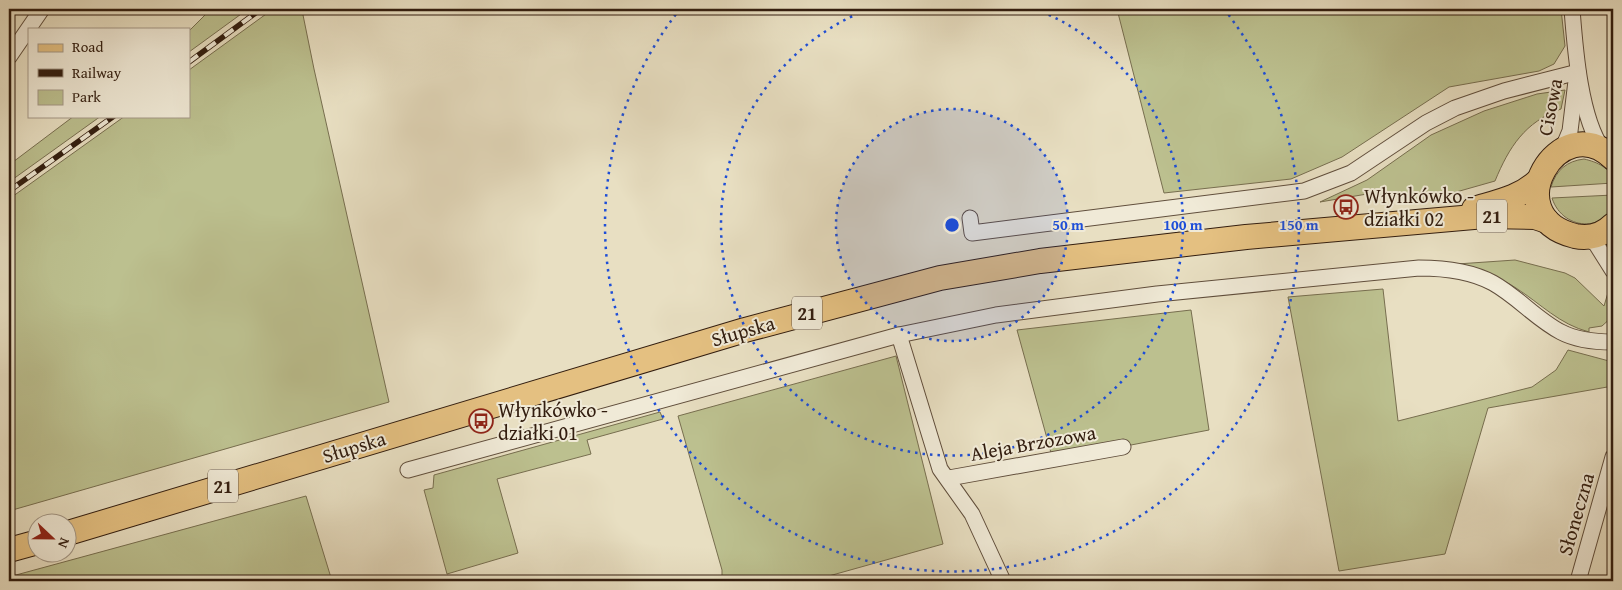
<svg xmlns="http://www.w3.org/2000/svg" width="1622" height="590" font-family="'Gentium Book Plus',serif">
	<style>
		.green { fill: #bcc08f; stroke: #776e4f }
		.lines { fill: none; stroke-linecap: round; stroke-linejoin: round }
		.minor-casing { stroke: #604e3c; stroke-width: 17 }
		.primary-casing { stroke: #321d0f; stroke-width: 26 }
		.minor { stroke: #f0ead7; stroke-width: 15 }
		.primary { stroke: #e4c081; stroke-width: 24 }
		.rail-casing { stroke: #321d0f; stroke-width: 5.5 }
		.rail { stroke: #f0ead7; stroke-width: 4; stroke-dasharray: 11; stroke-linecap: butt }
		.ring { fill: none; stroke: #1d4ed8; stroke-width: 2.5; stroke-dasharray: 2.5 5 }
		.labels { text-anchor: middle; stroke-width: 4; stroke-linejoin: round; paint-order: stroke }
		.shield { fill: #f0ead7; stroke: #6b5a4b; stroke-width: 1 }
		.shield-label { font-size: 19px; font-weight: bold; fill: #321d0f }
		.street-label { font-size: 20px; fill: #321d0f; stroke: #f0ead7 }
		.poi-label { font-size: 20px; fill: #321d0f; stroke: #f0ead7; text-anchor: start }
		.centre { fill: #1d4ed8; stroke: #f0ead7; stroke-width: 2.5 }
		.ring-label { font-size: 15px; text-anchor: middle; font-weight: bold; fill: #1d4ed8; stroke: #f0ead7; stroke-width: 4; stroke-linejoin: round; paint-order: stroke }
	</style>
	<rect width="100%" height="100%" fill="#e8dfc2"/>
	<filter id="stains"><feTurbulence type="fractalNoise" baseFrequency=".004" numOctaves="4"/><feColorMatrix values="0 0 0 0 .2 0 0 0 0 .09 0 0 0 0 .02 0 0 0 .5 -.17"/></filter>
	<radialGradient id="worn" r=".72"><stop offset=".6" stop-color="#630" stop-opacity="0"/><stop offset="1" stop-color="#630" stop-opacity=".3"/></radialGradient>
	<g class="green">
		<path d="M 199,9 L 248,9 L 189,52 L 189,31 L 206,14 Z"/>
		<path d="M 273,9 L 307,9 L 303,15 L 314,69 L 389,402 L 9,511 L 9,199 L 125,116 L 189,116 L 189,70 Z"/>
		<path d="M 1117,9 L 1561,9 L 1565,46 L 1554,64 L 1539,71 L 1449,87 L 1342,157 L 1291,179 L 1164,193 Z"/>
		<path d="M 1565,90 L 1561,109 C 1525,122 1509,147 1495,181 L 1428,200 L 1389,195 L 1367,194 L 1320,202 L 1367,180 L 1431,135 L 1484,111 L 1537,94 Z"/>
		<path d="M 74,116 L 101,116 L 9,182 L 9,165 Z"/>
		<path d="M 1584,159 C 1597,162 1612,168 1613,183 L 1551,187 C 1556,170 1567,161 1584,159 Z"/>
		<path d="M 1613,195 C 1613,233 1563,233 1552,198 Z"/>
		<path d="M 1515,260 L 1565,273 L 1575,278 L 1604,306 L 1610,286 L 1613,295 L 1613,316 L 1602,326 L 1589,328 L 1589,332 C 1559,324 1541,304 1516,288 C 1498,276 1478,271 1457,264 Z"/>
		<path d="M 1383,289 L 1398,421 L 1532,387 L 1556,370 L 1568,350 L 1609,361 L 1613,364 L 1613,386 L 1488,408 L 1445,554 L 1339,571 L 1288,297 Z"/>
		<path d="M 1191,310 L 1209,430 L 1053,460 L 1017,330 Z"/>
		<path d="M 896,356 L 943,544 L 811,581 L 722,581 L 722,570 L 678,416 Z"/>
		<path d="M 660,412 L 663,419 L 587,440 L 591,454 L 497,479 L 518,553 L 447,574 L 424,490 L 433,488 L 434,475 Z"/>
		<path d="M 306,496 L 332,581 L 9,581 L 9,577 L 16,575 Z"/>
	</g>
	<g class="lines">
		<g class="minor-casing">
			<g id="minor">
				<path d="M 1572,9 C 1575,48 1580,118 1603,150"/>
				<path d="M 9,57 L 42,9"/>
				<path d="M 1562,150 L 1570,131 L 1576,81"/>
				<path d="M 970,218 L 972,233 L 1304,191 L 1351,173 L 1426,123 L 1455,108 L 1504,91 L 1578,72"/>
				<path d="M 1586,237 L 1596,244 L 1613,271"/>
				<path d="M 899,335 L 940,469 L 972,514 L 1003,581"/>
				<path d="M 408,470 L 899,335 L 996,315 L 1157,294 L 1419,268 C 1444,268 1471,271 1493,283 C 1518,297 1536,319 1561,332 C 1576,340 1596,342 1613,342"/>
				<path d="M 949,478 L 1123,447"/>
				<path d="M 1578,581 L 1613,457"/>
			</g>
		</g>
		<g class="primary-casing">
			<g id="primary">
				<path d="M 1613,158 C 1560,106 1494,216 1575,236 C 1589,239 1603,235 1613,225"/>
				<path d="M 1474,209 C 1497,202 1520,198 1538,181"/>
				<path d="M 68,533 L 745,330 L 940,278 L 1040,261 L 1246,237 L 1485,216 L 1535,217 L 1547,221"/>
				<path d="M 9,550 L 38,542"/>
			</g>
		</g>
		<use href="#minor" class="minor"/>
		<use href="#primary" class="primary"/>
		<g class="rail-casing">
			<g id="rail">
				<path d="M 189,62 L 261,9"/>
				<path d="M 9,191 L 114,116"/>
			</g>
		</g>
		<use href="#rail" class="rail"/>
	</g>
	<circle cx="952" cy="225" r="116" fill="#1d4ed8" fill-opacity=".12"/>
	<g class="ring">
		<circle cx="952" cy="225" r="116"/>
		<path d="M1035 9A231 231 0 1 1 869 9"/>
		<path d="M1224 9A347 347 0 1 1 680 9"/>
	</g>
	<defs>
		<g id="bus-ring" transform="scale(1.25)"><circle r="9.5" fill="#f0ead7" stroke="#8f2418" stroke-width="1.5"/><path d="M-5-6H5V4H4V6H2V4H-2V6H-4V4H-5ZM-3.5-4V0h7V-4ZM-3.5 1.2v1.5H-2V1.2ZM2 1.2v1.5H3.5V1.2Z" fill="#8f2418"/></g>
	</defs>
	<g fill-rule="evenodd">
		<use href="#bus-ring" x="1346" y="207"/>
		<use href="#bus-ring" x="481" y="421"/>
	</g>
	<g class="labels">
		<g class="shield">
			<rect x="1477" y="199.5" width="30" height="33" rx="4"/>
			<rect x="792" y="296.5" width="30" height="33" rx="4"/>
			<rect x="208" y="469.5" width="30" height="33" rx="4"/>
		</g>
		<g class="shield-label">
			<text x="1492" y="223">21</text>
			<text x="807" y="320">21</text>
			<text x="223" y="493">21</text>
		</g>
		<g class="street-label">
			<text transform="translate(1550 107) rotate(-79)" y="7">Cisowa</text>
			<text transform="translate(743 331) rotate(-16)" y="7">Słupska</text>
			<text transform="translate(1033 443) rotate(-10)" y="7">Aleja Brzozowa</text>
			<text transform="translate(354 447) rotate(-17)" y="7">Słupska</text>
			<text transform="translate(1576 514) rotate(-74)" y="7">Słoneczna</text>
		</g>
		<g class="poi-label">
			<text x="1364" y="203">Włynkówko -<tspan x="1364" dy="23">działki 02</tspan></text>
			<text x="498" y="417">Włynkówko -<tspan x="498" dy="23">działki 01</tspan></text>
		</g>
	</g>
	<circle cx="952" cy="225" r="8" class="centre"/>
	<g class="ring-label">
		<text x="1068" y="230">50 m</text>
		<text x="1183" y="230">100 m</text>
		<text x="1299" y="230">150 m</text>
	</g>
	<rect width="1622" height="590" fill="none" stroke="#e8dfc2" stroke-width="30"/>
	<rect x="10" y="10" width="1602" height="570" fill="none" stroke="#321d0f" stroke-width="2.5"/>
	<rect x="15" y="15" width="1592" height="560" fill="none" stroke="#321d0f"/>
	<rect x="28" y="28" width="162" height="90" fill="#f0ead7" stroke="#a49887"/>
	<rect x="38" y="44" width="25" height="8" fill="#e4c081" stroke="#a49887"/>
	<text x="72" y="52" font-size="15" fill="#321d0f">Road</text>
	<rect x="38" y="69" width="25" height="8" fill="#321d0f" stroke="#a49887"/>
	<text x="72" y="78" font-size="15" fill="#321d0f">Railway</text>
	<rect x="38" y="90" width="25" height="15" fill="#bcc08f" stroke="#a49887"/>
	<text x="72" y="102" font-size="15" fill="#321d0f">Park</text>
	<g transform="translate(52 538) rotate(112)"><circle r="24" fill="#f0ead7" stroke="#a49887"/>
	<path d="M0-4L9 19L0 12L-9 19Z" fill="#8f2418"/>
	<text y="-8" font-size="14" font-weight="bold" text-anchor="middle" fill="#321d0f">N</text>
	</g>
	<rect width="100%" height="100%" filter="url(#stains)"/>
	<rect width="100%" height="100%" fill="url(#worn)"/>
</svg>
